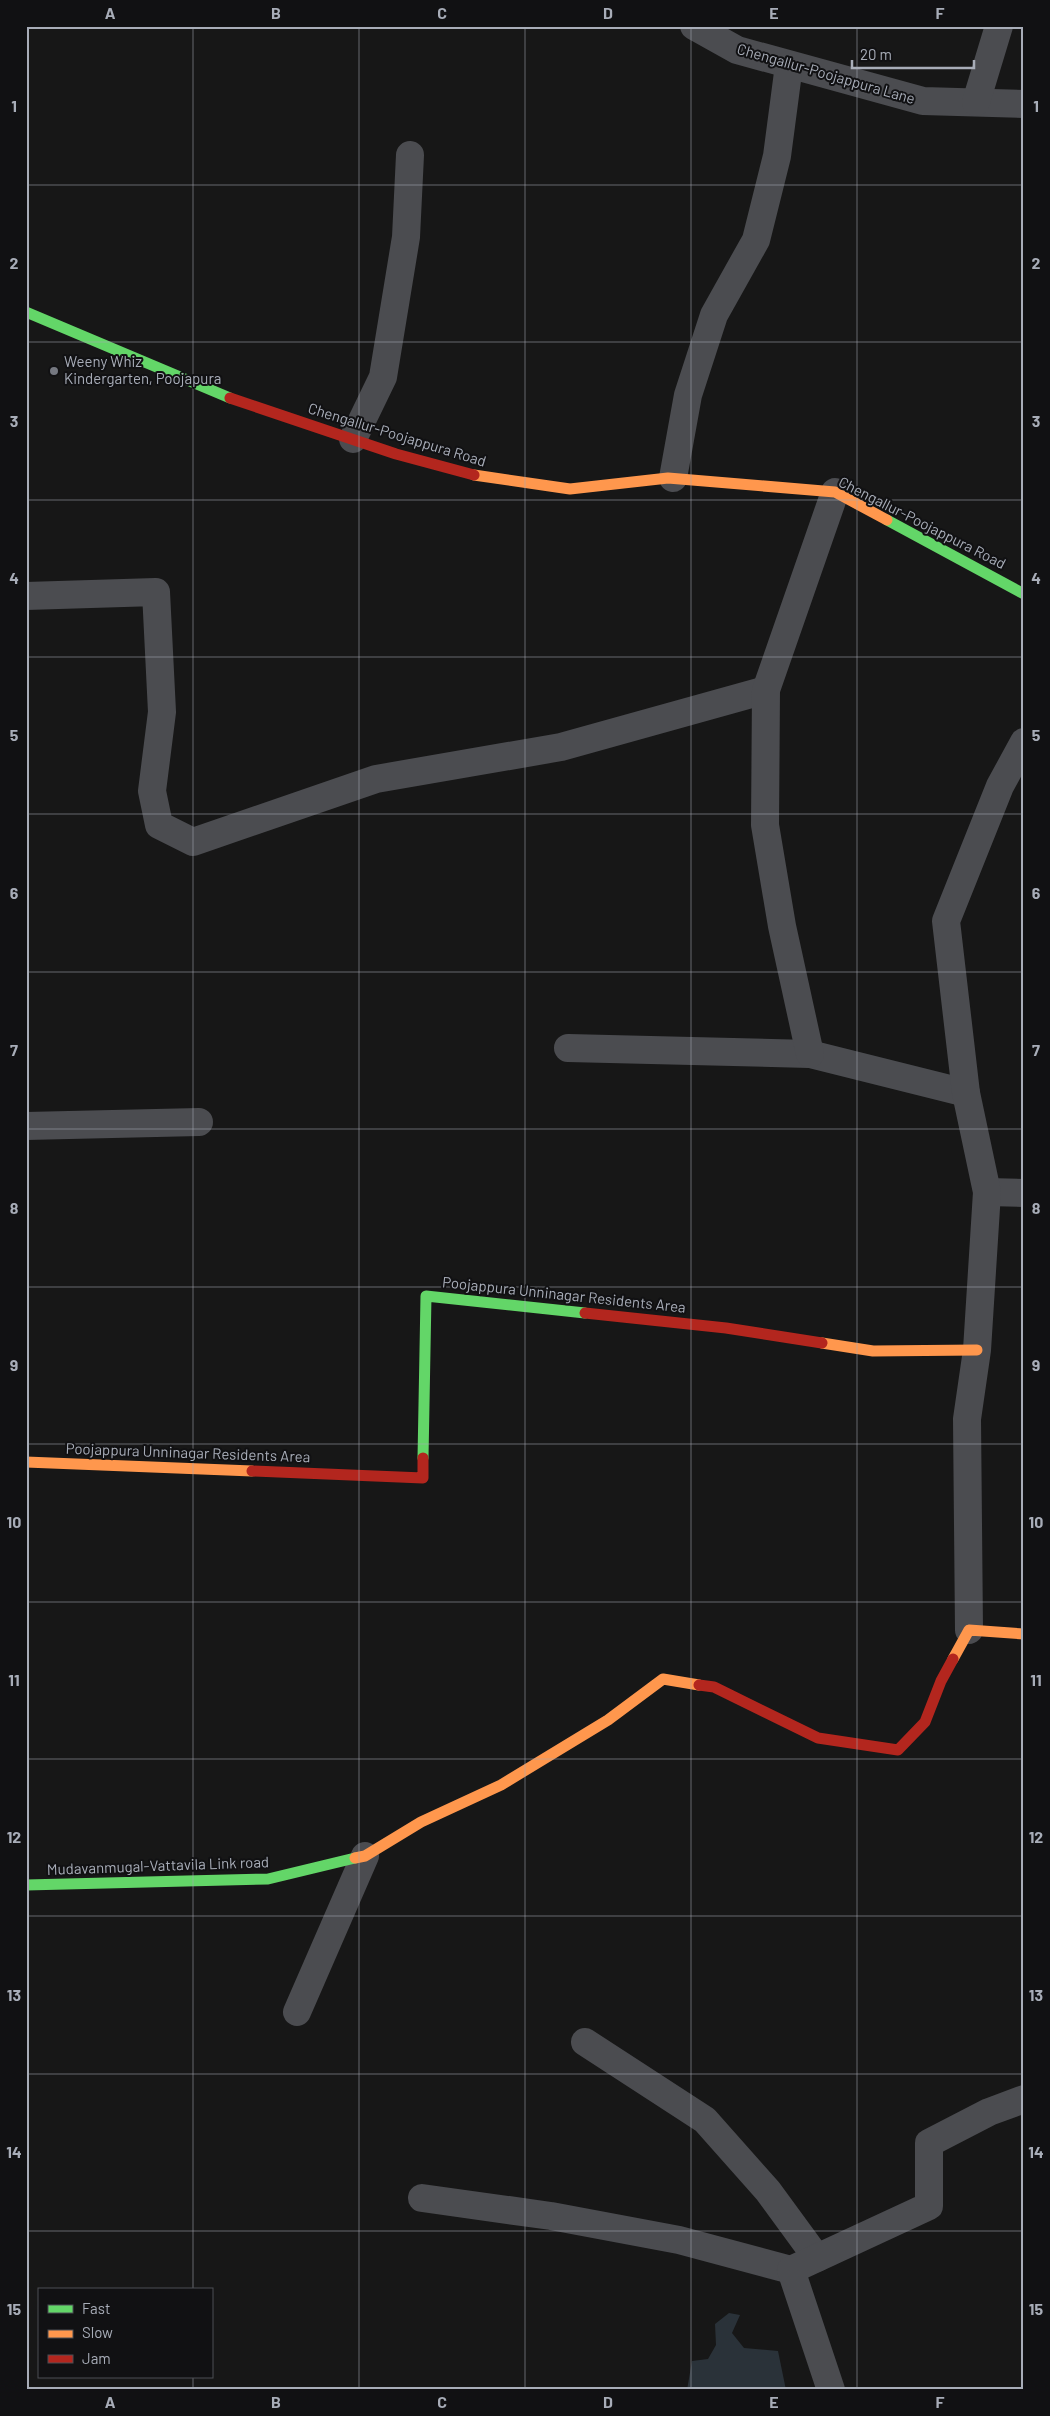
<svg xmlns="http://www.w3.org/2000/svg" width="1050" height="2416" font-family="Barlow,sans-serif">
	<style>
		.water { fill: #2a3239 }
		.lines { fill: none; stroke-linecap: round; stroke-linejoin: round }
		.street { stroke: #4b4c50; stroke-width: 28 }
		.fast { stroke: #63d668; stroke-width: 11 }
		.slow { stroke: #ff974d; stroke-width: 11 }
		.jam { stroke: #b3261e; stroke-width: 11 }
		.grid { fill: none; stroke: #a8adb8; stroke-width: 1; stroke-opacity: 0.55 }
		.poi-dot { fill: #757880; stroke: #111113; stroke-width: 2 }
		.labels { text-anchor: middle; stroke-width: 4; stroke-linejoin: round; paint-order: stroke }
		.street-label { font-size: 15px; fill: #a8adb8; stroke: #111113 }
		.poi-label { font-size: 15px; fill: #a8adb8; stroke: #111113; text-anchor: start }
		.neatline { fill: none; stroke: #a8adb8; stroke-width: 2 }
		.grid-label { font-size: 16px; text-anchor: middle; font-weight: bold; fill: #a8adb8 }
	</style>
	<rect width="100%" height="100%" fill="#171717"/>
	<path class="water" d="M 729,2313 L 740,2315 L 732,2333 L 744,2348 L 778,2351 L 786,2390 L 687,2390 L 692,2361 L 708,2359 L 716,2345 L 715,2324 Z"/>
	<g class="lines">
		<g class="street">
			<path d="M 694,26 L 737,50 L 923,101 L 1024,104"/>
			<path d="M 976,102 L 999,26"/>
			<path d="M 353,439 L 383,377 L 406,237 L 410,155"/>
			<path d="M 673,478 L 688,395 L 714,315 L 756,240 L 777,156 L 789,65"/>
			<path d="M 26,596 L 156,592 L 162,712 L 152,791 L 159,825 L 193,842 L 376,779 L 561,747 L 766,690"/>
			<path d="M 568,1048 L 810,1054 L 966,1093"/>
			<path d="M 810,1054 L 782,926 L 765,825 L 766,690 L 835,492"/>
			<path d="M 26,1126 L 199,1122"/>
			<path d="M 987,1192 L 1024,1193"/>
			<path d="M 969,1630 L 967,1419 L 977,1350 L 987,1192 L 966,1093 L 946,921 L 1000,786 L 1024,742"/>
			<path d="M 297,2012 L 365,1856"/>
			<path d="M 585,2042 L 705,2120 L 768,2191 L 817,2258"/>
			<path d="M 422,2198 L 551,2216 L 679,2240 L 791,2270"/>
			<path d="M 831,2390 L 791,2270 L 929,2206 L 929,2143 L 989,2112 L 1024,2099"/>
		</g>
		<g class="fast">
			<path d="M 26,312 L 230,398"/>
			<path d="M 887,520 L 1024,594"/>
			<path d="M 423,1458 L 426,1296 L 585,1313"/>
			<path d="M 26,1885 L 268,1879 L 355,1858"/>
		</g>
		<g class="slow">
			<path d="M 474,475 L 570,489 L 668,478 L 835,492 L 887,520"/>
			<path d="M 822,1343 L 873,1351 L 977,1350"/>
			<path d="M 26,1462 L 252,1471"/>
			<path d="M 953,1659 L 969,1630 L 1024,1634"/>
			<path d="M 355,1858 L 365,1856 L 421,1822 L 501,1785 L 608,1720 L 663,1679 L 699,1685"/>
		</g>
		<g class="jam">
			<path d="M 230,398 L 396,454 L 474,475"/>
			<path d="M 585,1313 L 726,1328 L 822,1343"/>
			<path d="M 252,1471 L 423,1478 L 423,1458"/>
			<path d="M 699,1685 L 714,1687 L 818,1738 L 898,1750 L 925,1722 L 941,1681 L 953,1659"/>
		</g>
	</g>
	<path class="grid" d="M 193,26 L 193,2290M 359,26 L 359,2390M 525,26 L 525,2390M 691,26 L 691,2390M 857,26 L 857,2390M 26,185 L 1024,185M 26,342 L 1024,342M 26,500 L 1024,500M 26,657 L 1024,657M 26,814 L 1024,814M 26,972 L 1024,972M 26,1129 L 1024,1129M 26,1287 L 1024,1287M 26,1444 L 1024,1444M 26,1602 L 1024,1602M 26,1759 L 1024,1759M 26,1916 L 1024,1916M 26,2074 L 1024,2074M 26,2231 L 1024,2231M 193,2377 L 193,2390"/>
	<circle class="poi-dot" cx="54" cy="371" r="5"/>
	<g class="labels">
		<g class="street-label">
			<text transform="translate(826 74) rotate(16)" y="5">Chengallur-Poojappura Lane</text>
			<text transform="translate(397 435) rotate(17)" y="5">Chengallur-Poojappura Road</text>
			<text transform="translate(922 523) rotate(27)" y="5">Chengallur-Poojappura Road</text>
			<text transform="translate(564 1295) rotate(6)" y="5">Poojappura Unninagar Residents Area</text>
			<text transform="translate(188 1453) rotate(2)" y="5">Poojappura Unninagar Residents Area</text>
			<text transform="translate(158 1866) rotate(-2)" y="5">Mudavanmugal-Vattavila Link road</text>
		</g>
		<g class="poi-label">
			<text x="64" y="367">Weeny Whiz<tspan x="64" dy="17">Kindergarten, Poojapura</tspan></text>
		</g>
	</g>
	<rect width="1050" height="2416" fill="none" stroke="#111113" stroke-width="55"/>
	<rect x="38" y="2288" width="175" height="90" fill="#111113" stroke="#4d4f55"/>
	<rect x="48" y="2305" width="25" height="8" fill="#63d668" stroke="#4d4f55"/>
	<text x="82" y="2314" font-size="15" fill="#a8adb8">Fast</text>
	<rect x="48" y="2330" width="25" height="8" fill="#ff974d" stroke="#4d4f55"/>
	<text x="82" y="2338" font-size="15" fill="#a8adb8">Slow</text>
	<rect x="48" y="2355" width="25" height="8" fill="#b3261e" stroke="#4d4f55"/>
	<text x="82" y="2364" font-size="15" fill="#a8adb8">Jam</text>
	<path d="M852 60v8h122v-8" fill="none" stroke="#a8adb8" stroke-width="2.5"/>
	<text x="860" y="60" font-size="15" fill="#a8adb8" stroke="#111113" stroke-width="4" paint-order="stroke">20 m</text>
	<rect x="28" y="28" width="994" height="2360" class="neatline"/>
	<g class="grid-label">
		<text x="110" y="19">A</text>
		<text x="276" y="19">B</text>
		<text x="442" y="19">C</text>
		<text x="608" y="19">D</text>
		<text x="774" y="19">E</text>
		<text x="940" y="19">F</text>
		<text x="14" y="112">1</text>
		<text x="1036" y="112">1</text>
		<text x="14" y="269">2</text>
		<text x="1036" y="269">2</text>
		<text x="14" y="427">3</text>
		<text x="1036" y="427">3</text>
		<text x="14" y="584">4</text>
		<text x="1036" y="584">4</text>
		<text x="14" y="741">5</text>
		<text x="1036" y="741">5</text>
		<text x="14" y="899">6</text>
		<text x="1036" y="899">6</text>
		<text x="14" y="1056">7</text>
		<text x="1036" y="1056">7</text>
		<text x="14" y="1214">8</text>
		<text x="1036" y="1214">8</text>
		<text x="14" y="1371">9</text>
		<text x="1036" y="1371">9</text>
		<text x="14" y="1528">10</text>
		<text x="1036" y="1528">10</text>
		<text x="14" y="1686">11</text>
		<text x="1036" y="1686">11</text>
		<text x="14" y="1843">12</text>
		<text x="1036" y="1843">12</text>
		<text x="14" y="2001">13</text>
		<text x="1036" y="2001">13</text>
		<text x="14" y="2158">14</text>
		<text x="1036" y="2158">14</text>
		<text x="14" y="2315">15</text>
		<text x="1036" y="2315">15</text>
		<text x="110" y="2408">A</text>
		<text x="276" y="2408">B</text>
		<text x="442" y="2408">C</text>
		<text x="608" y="2408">D</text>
		<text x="774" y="2408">E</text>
		<text x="940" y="2408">F</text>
	</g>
</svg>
